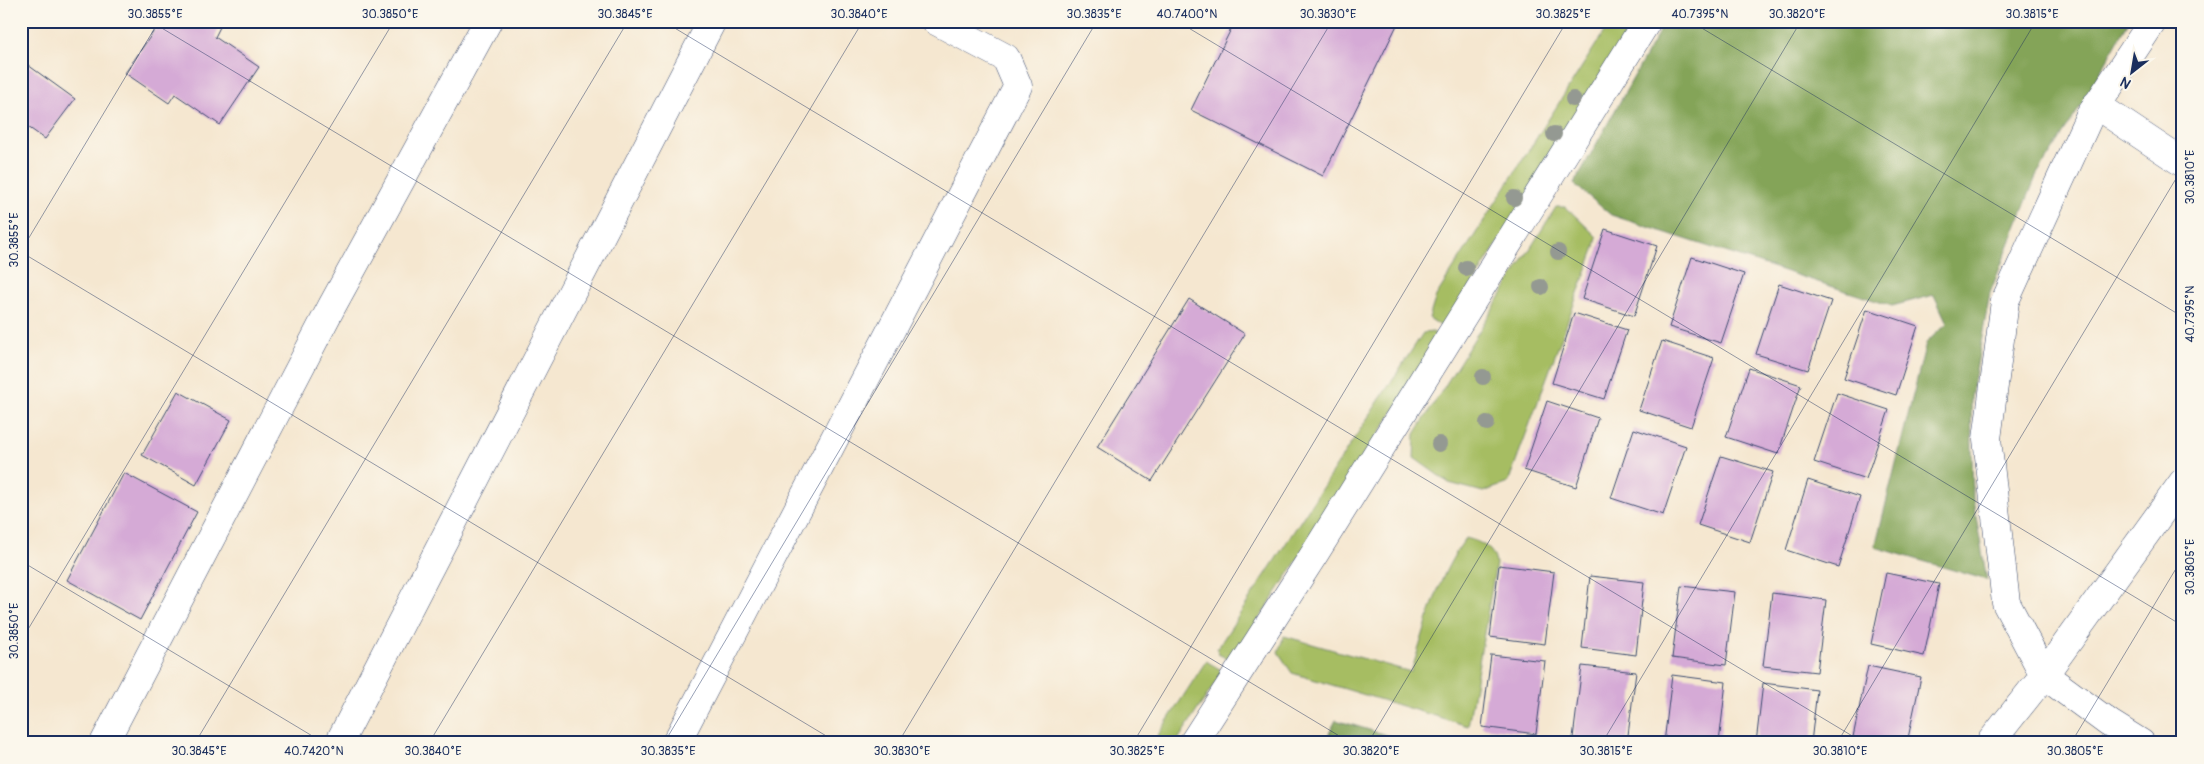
<svg xmlns="http://www.w3.org/2000/svg" width="2204" height="764" font-family="Pangolin,sans-serif">
	<style>
		.green { fill: #a6bd62; stroke: #607660 }
		.forest { fill: #84a458; stroke: #506a5b }
		.building { fill: #d5aad6 }
		.lines { fill: none; stroke-linecap: round; stroke-linejoin: round }
		.minor-casing { stroke: #3c4b6f; stroke-width: 29 }
		.minor { stroke: #fff; stroke-width: 28 }
		.tree { fill: #949992 }
		.ticks { fill: none; stroke: #1b2f5e; stroke-width: 1; stroke-opacity: 0.45 }
		.neatline { fill: none; stroke: #1b2f5e; stroke-width: 2 }
		.ticks-label { font-size: 12px; text-anchor: middle; fill: #1b2f5e }
	</style>
	<rect width="100%" height="100%" fill="#fbf7ec"/>
	<filter id="ink" filterUnits="userSpaceOnUse"><feTurbulence type="fractalNoise" baseFrequency=".02" numOctaves="2"/><feDisplacementMap in="SourceGraphic" scale="10" xChannelSelector="R" yChannelSelector="G"/><feConvolveMatrix kernelMatrix="1 2 1 2 8 2 1 2 1" color-interpolation-filters="sRGB"/></filter>
	<filter id="wash" filterUnits="userSpaceOnUse"><feTurbulence type="fractalNoise" baseFrequency=".0096" numOctaves="4" result="noise"/><feDisplacementMap in="SourceGraphic" scale="20" xChannelSelector="R" yChannelSelector="G"/><feGaussianBlur stdDeviation="1.12" result="paint"/><feColorMatrix in="noise" values="0 0 0 0 0 0 0 0 0 0 0 0 0 0 0 0 0 1.4 0 .05"/><feComposite in="paint" operator="in"/></filter>
	<g filter="url(#wash)">
		<rect width="100%" height="100%" fill="#f5e7d0"/>
		<g class="green">
			<path d="M 1611,21 L 1634,21 L 1445,329 L 1429,318 L 1436,296 Z"/>
			<path d="M 1556,207 L 1566,207 L 1597,237 L 1595,247 L 1508,483 L 1483,492 L 1449,483 L 1414,458 L 1415,434 Z"/>
			<path d="M 1433,332 L 1441,338 L 1232,661 L 1218,654 L 1217,649 L 1423,333 Z"/>
			<path d="M 1466,538 C 1480,542 1494,547 1496,564 L 1468,726 L 1292,673 L 1278,652 L 1284,636 L 1411,672 C 1427,626 1436,577 1466,538 Z"/>
			<path d="M 1206,661 L 1223,671 L 1176,743 L 1153,743 Z"/>
		</g>
		<g class="forest">
			<path d="M 1665,21 L 2129,21 L 2081,106 L 2037,174 L 1990,293 L 1971,398 L 1973,499 L 1987,580 L 1875,547 L 1926,343 L 1947,323 L 1934,295 L 1892,306 L 1611,215 L 1574,184 Z"/>
			<path d="M 1336,720 L 1413,743 L 1324,743 Z"/>
		</g>
		<g id="blocks">
			<g class="building">
				<path d="M 161,21 L 223,21 L 215,37 L 259,67 L 220,125 L 175,94 L 169,103 L 125,73 Z"/>
				<path d="M 1235,21 L 1399,21 L 1323,176 L 1191,110 Z"/>
				<path d="M 21,60 L 75,99 L 45,139 L 21,122 Z"/>
				<path d="M 1605,229 L 1657,246 L 1634,316 L 1582,299 Z"/>
				<path d="M 1692,257 L 1744,274 L 1721,343 L 1669,327 Z"/>
				<path d="M 1779,284 L 1831,301 L 1808,370 L 1756,354 Z"/>
				<path d="M 1189,299 L 1245,334 L 1152,481 L 1097,447 Z"/>
				<path d="M 1867,309 L 1918,326 L 1896,395 L 1844,378 Z"/>
				<path d="M 1574,313 L 1627,330 L 1604,399 L 1552,383 Z"/>
				<path d="M 1662,341 L 1714,358 L 1691,427 L 1639,410 Z"/>
				<path d="M 1749,368 L 1801,385 L 1778,454 L 1726,437 Z"/>
				<path d="M 178,391 L 231,420 L 196,485 L 142,455 Z"/>
				<path d="M 1837,393 L 1889,410 L 1866,479 L 1814,462 Z"/>
				<path d="M 1547,401 L 1598,418 L 1576,487 L 1524,470 Z"/>
				<path d="M 1634,429 L 1686,446 L 1663,515 L 1611,498 Z"/>
				<path d="M 1721,456 L 1773,472 L 1750,542 L 1698,525 Z"/>
				<path d="M 124,473 L 197,512 L 140,620 L 67,580 Z"/>
				<path d="M 1808,480 L 1860,497 L 1838,567 L 1786,550 Z"/>
				<path d="M 1499,565 L 1554,572 L 1545,644 L 1490,637 Z"/>
				<path d="M 1886,573 L 1939,584 L 1924,656 L 1871,644 Z"/>
				<path d="M 1590,576 L 1644,582 L 1636,655 L 1582,648 Z"/>
				<path d="M 1681,586 L 1735,592 L 1726,665 L 1672,658 Z"/>
				<path d="M 1772,593 L 1826,600 L 1817,672 L 1763,666 Z"/>
				<path d="M 1491,655 L 1545,661 L 1536,734 L 1482,727 Z"/>
				<path d="M 1582,666 L 1636,672 L 1627,743 L 1573,738 Z"/>
				<path d="M 1868,666 L 1921,677 L 1907,743 L 1882,743 L 1853,737 Z"/>
				<path d="M 1672,675 L 1726,682 L 1719,743 L 1664,743 Z"/>
				<path d="M 1763,683 L 1817,690 L 1811,743 L 1756,743 Z"/>
			</g>
		</g>
	</g>
	<g filter="url(#ink)">
		<use href="#blocks" fill-opacity="0" stroke="#3c4b6f" stroke-width="1"/>
		<g class="lines">
			<g class="minor-casing">
				<g id="minor">
					<path d="M 2096,105 L 2183,163"/>
					<path d="M 104,743 L 332,306 L 488,21"/>
					<path d="M 339,743 L 712,21"/>
					<path d="M 676,743 L 1018,86 L 1006,58 L 936,21"/>
					<path d="M 1193,743 L 1315,553 L 1647,21"/>
					<path d="M 1990,743 L 2044,675 L 2183,482"/>
					<path d="M 2141,743 L 2109,723 L 2044,675 L 2006,603 L 1987,439 L 2005,301 L 2089,117 L 2153,21"/>
				</g>
			</g>
			<use href="#minor" class="minor"/>
		</g>
		<g class="tree">
			<circle cx="1573" cy="99" r="8"/>
			<circle cx="1554" cy="134" r="8"/>
			<circle cx="1514" cy="198" r="8"/>
			<circle cx="1558" cy="252" r="8"/>
			<circle cx="1466" cy="268" r="8"/>
			<circle cx="1541" cy="287" r="8"/>
			<circle cx="1483" cy="377" r="8"/>
			<circle cx="1487" cy="423" r="8"/>
			<circle cx="1439" cy="444" r="8"/>
		</g>
	</g>
	<path class="ticks" d="M 150,21 L 1351,743M 663,21 L 1864,743M 1177,21 L 2183,626M 1690,21 L 2183,317M 21,251 L 159,21M 21,252 L 838,743M 21,561 L 324,743M 21,641 L 394,21M 195,743 L 628,21M 429,743 L 863,21M 664,743 L 1097,21M 898,743 L 1332,21M 1133,743 L 1567,21M 1368,743 L 1801,21M 1602,743 L 2036,21M 1837,743 L 2183,167M 2071,743 L 2183,557"/>
	<rect width="2204" height="764" fill="none" stroke="#fbf7ec" stroke-width="55"/>
	<g transform="translate(2132 72) rotate(211)" stroke="#fbf7ec" stroke-width="4" paint-order="stroke">
	<path d="M0-4L9 19L0 12L-9 19Z" fill="#1b2f5e"/>
	<text y="-8" font-size="14" font-weight="bold" text-anchor="middle" fill="#1b2f5e">N</text>
	</g>
	<rect x="28" y="28" width="2148" height="708" class="neatline"/>
	<g class="ticks-label">
		<text x="155" y="18">30.3855°E</text>
		<text x="390" y="18">30.3850°E</text>
		<text x="625" y="18">30.3845°E</text>
		<text x="859" y="18">30.3840°E</text>
		<text x="1094" y="18">30.3835°E</text>
		<text x="1187" y="18">40.7400°N</text>
		<text x="1328" y="18">30.3830°E</text>
		<text x="1563" y="18">30.3825°E</text>
		<text x="1700" y="18">40.7395°N</text>
		<text x="1797" y="18">30.3820°E</text>
		<text x="2032" y="18">30.3815°E</text>
		<text transform="translate(2190 177) rotate(-90)" y="4">30.3810°E</text>
		<text transform="translate(14 240) rotate(-90)" y="4">30.3855°E</text>
		<text transform="translate(2190 314) rotate(-90)" y="4">40.7395°N</text>
		<text transform="translate(2190 567) rotate(-90)" y="4">30.3805°E</text>
		<text transform="translate(14 631) rotate(-90)" y="4">30.3850°E</text>
		<text x="199" y="755">30.3845°E</text>
		<text x="314" y="755">40.7420°N</text>
		<text x="433" y="755">30.3840°E</text>
		<text x="668" y="755">30.3835°E</text>
		<text x="902" y="755">30.3830°E</text>
		<text x="1137" y="755">30.3825°E</text>
		<text x="1371" y="755">30.3820°E</text>
		<text x="1606" y="755">30.3815°E</text>
		<text x="1840" y="755">30.3810°E</text>
		<text x="2075" y="755">30.3805°E</text>
	</g>
</svg>
